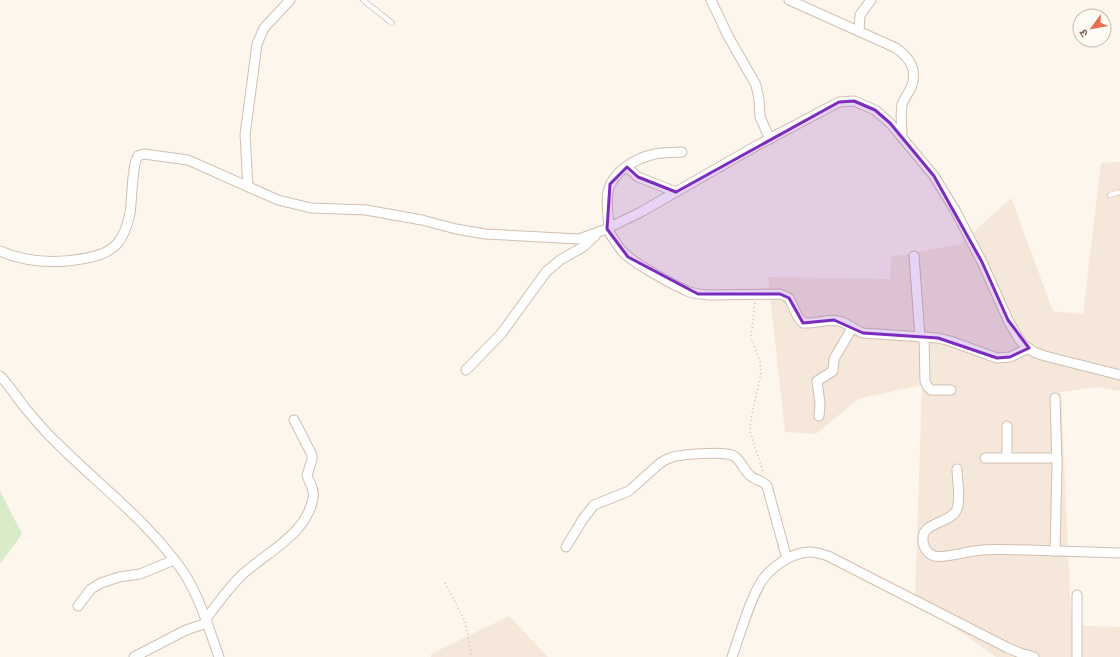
<svg xmlns="http://www.w3.org/2000/svg" width="1120" height="657" font-family="Overpass,'Noto Sans Devanagari',sans-serif">
	<style>
		.residential { fill: #f5e8da }
		.green { fill: #d8ecc9 }
		.lines { fill: none; stroke-linecap: round; stroke-linejoin: round }
		.lane-casing { stroke: #d1beb0; stroke-width: 6 }
		.street-casing { stroke: #d1beb0; stroke-width: 11 }
		.path { stroke: #d9b8a5; stroke-width: 1.5; stroke-dasharray: 1 3; stroke-linecap: butt }
		.lane { stroke: #fff; stroke-width: 4.5 }
		.street { stroke: #fff; stroke-width: 9 }
		.marked { fill: #7b2cbf; fill-opacity: 0.2; stroke: #7b2cbf; stroke-width: 3; stroke-linejoin: round }
	</style>
	<rect width="100%" height="100%" fill="#fdf6ec"/>
	<g class="residential">
		<path d="M 1120,162 L 1120,391 L 1097,387 L 1061,392 L 1071,615 L 1084,626 L 1120,627 L 1120,657 L 996,657 L 915,600 L 922,385 L 858,399 L 816,434 L 785,432 L 768,277 L 890,279 L 891,257 L 960,244 L 1011,198 L 1053,311 L 1083,314 L 1101,163 Z"/>
		<path d="M 509,616 L 548,657 L 431,657 L 431,654 Z"/>
	</g>
	<path class="green" d="M 0,491 L 22,534 L 0,564 Z"/>
	<g class="lines">
		<g class="lane-casing">
			<g id="lane">
				<path d="M 363,0 L 392,23"/>
				<path d="M 1110,195 L 1120,192"/>
			</g>
		</g>
		<g class="street-casing">
			<g id="street">
				<path d="M 711,0 L 728,36 L 756,85 L 759,99 L 760,117 L 770,139"/>
				<path d="M 789,0 L 896,48 C 910,58 918,70 911,88 C 908,93 904,99 902,105 C 900,114 902,126 902,136"/>
				<path d="M 859,31 L 860,15 L 871,0"/>
				<path d="M 627,167 L 638,177 L 676,192"/>
				<path d="M 248,187 L 245,135 L 257,44 L 264,28 L 290,0"/>
				<path d="M 609,228 C 608,216 606,203 608,191 C 613,171 636,158 655,154 C 664,152 673,153 682,152"/>
				<path d="M 607,229 C 612,236 617,245 623,252 C 636,265 670,283 687,291 C 694,294 701,294 708,295 L 780,294 L 789,298 L 798,317 L 803,323 C 815,324 826,319 838,321 C 847,322 854,330 863,333 L 938,338 L 950,341 L 997,358 L 1010,357 L 1029,348"/>
				<path d="M 0,251 C 28,263 57,264 87,258 C 98,256 109,253 117,244 C 124,236 128,223 130,213 C 132,201 132,164 138,156 L 144,154 L 188,160 L 278,200 L 311,208 L 366,210 L 422,220 L 456,229 L 485,234 L 579,239 L 604,230 L 641,212 L 756,146 L 839,102 L 854,101 L 875,110 L 890,123 L 934,176 L 955,210 L 982,262 L 1008,320 L 1019,339 L 1025,346 L 1034,352 L 1045,356 L 1120,375"/>
				<path d="M 914,256 L 920,337"/>
				<path d="M 924,337 L 925,381 L 927,386 L 931,390 L 951,390"/>
				<path d="M 466,370 L 501,334 L 546,272 L 560,260 L 583,247 L 595,236"/>
				<path d="M 0,376 C 10,386 17,398 26,409 C 36,421 46,433 57,443 C 100,486 150,523 184,573 C 200,598 209,629 219,657"/>
				<path d="M 1055,398 L 1057,466 L 1055,551"/>
				<path d="M 819,416 L 820,404 L 817,381 L 833,371 L 834,359 L 852,328"/>
				<path d="M 1007,426 L 1007,458"/>
				<path d="M 985,458 L 1057,458"/>
				<path d="M 957,469 C 957,481 961,497 957,509 C 952,523 924,522 923,537 C 922,545 926,553 934,556 C 944,559 971,550 983,550 C 998,549 1013,550 1028,550 C 1059,551 1089,552 1120,553"/>
				<path d="M 566,547 L 583,519 L 594,505 L 629,491 L 659,464 C 662,462 666,459 670,458 C 680,454 725,451 734,456 C 742,461 744,472 752,477 C 757,481 763,480 767,486 L 787,559"/>
				<path d="M 1077,595 L 1077,657"/>
				<path d="M 78,606 L 91,589 L 101,583 L 119,577 L 140,574 L 174,560"/>
				<path d="M 206,619 C 217,604 229,587 243,574 C 267,552 307,534 313,498 C 315,489 309,483 307,475 L 312,460 L 312,455 L 294,420"/>
				<path d="M 134,657 L 186,630 L 207,623"/>
				<path d="M 732,657 C 740,635 750,598 763,579 C 773,566 793,552 810,552 C 816,552 822,554 828,556 L 1008,648 L 1020,653 L 1034,657"/>
			</g>
		</g>
		<g class="path">
			<path d="M 755,303 L 751,337 L 760,362 L 761,374 L 751,418 L 750,431 L 763,472"/>
			<path d="M 445,583 L 465,621 L 472,657"/>
		</g>
		<use href="#lane" class="lane"/>
		<use href="#street" class="street"/>
	</g>
	<path class="marked" d="M 854,101 L 875,110 L 890,123 L 934,176 L 982,262 L 1008,320 L 1029,348 L 1010,357 L 997,358 L 938,338 L 863,333 L 834,320 L 803,323 L 789,298 L 780,294 L 698,294 L 628,257 L 607,229 L 610,184 L 627,167 L 638,177 L 676,192 L 839,102 Z"/>
	<g transform="translate(1092 28) rotate(238)"><circle r="19" fill="#fffaf3" stroke="#cabbb1"/>
	<path d="M0-3L7 15L0 10L-7 15Z" fill="#e76f51"/>
	<text y="-6" font-size="11" font-weight="bold" text-anchor="middle" fill="#7a5c4d">उ</text>
	</g>
</svg>
